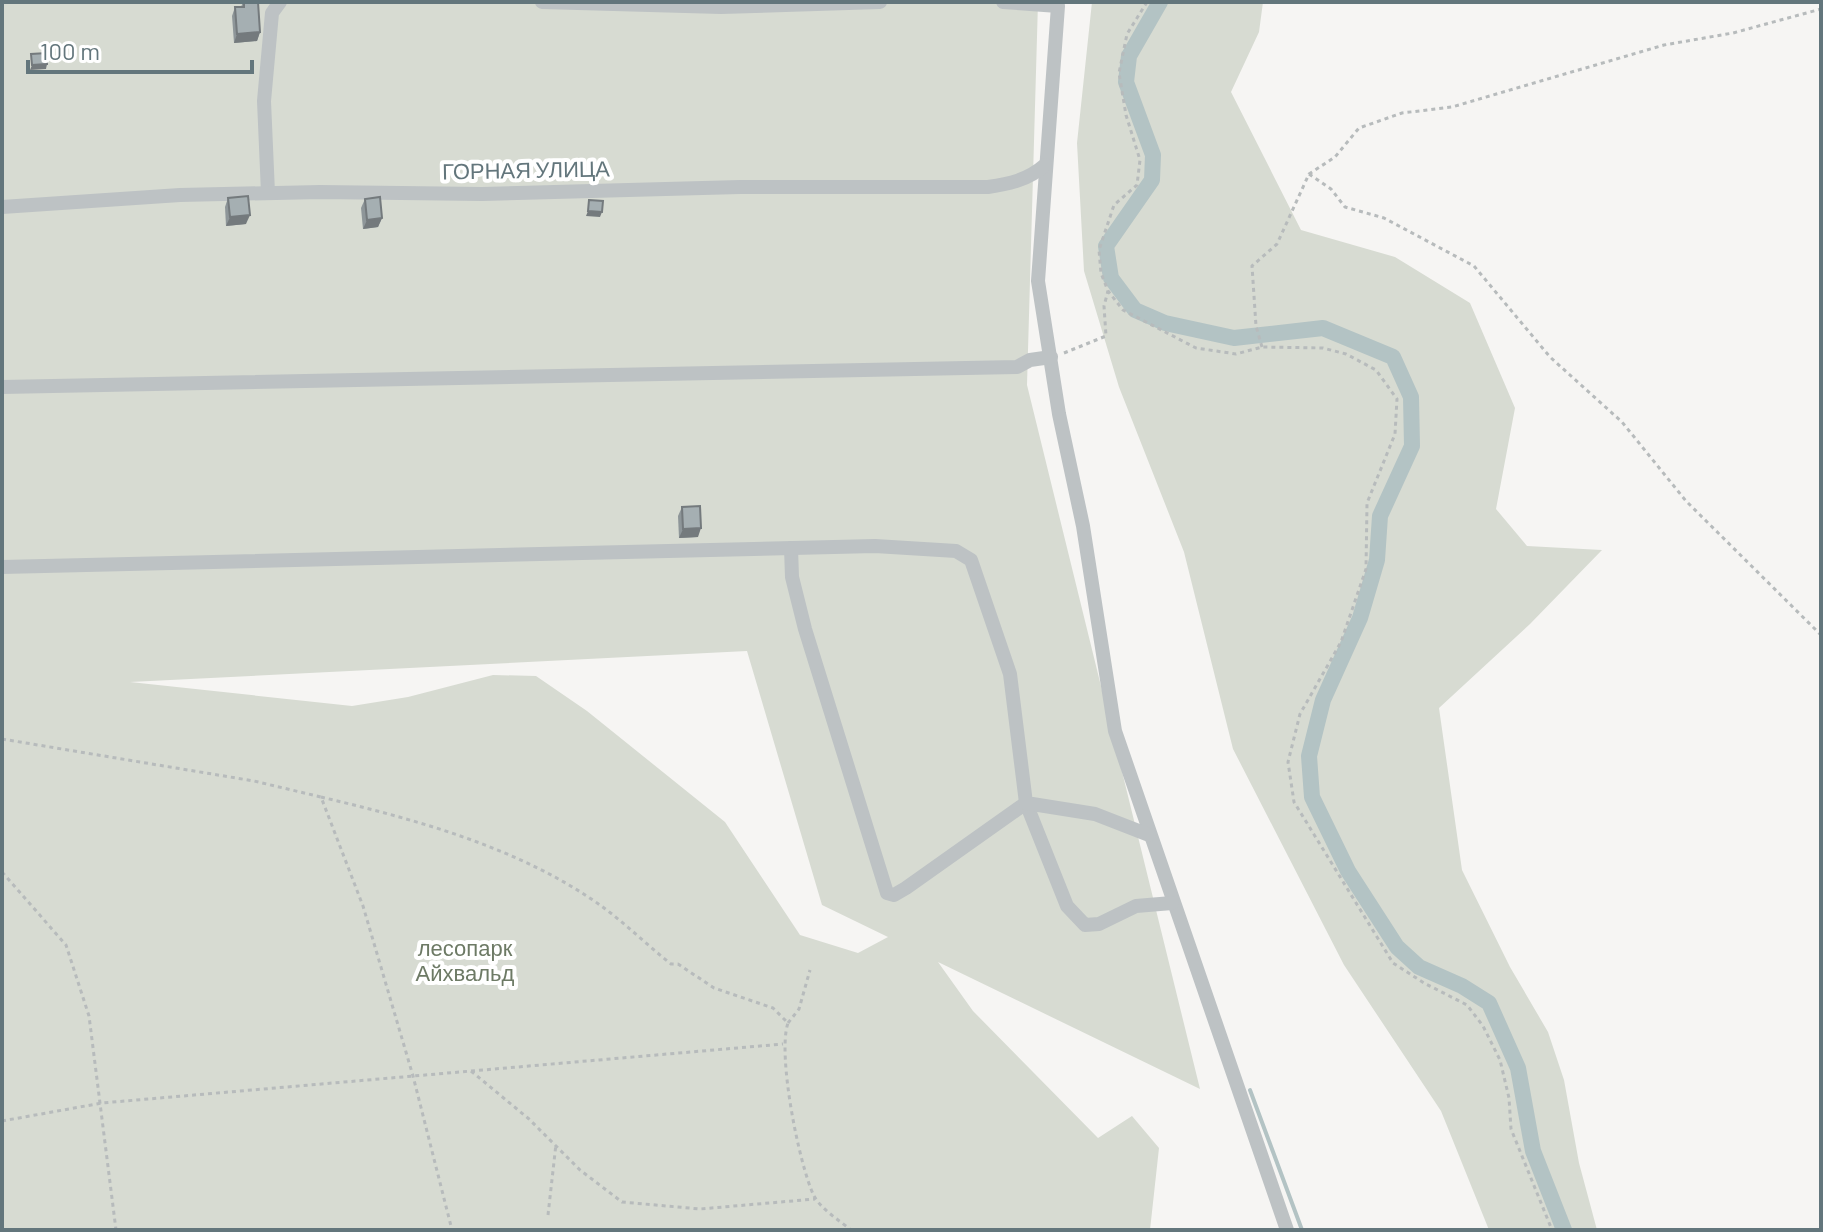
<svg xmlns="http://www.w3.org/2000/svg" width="1823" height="1232" font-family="Barlow,sans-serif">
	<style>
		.green { fill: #d7dbd2; fill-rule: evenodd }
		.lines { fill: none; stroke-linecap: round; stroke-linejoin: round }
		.stream { stroke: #b3c3c4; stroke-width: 4 }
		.canal { stroke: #b3c3c4; stroke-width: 16 }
		.path { stroke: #b7bbbc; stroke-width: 3; stroke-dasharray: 4 4; stroke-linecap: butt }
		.street { stroke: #bdc2c4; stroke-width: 14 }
		.wall { fill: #8e9699 }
		.shaded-wall { fill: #747a7d }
		.building { fill: #a5afb2; stroke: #747a7d; stroke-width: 2 }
		.labels { text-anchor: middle; stroke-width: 8; stroke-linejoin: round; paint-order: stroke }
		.street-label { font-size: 22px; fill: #63767c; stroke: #fff }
		.park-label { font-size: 22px; fill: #6d7a65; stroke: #fff }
	</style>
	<rect width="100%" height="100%" fill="#f6f5f3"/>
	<g class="green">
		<path d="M 2,2 L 1038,2 L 1027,385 L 1200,1089 L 938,962 L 973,1011 L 1098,1138 L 1132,1116 L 1159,1148 L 1150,1230 L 2,1230 ZM 747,651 L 822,905 L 888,937 L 858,953 L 800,935 L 725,822 L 587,711 L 536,676 L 493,675 L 408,697 L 352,706 L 130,682 Z"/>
		<path d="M 1092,2 L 1263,2 L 1259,32 L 1231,92 L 1301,230 L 1395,257 L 1470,303 L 1515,408 L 1496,509 L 1527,546 L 1602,550 L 1530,624 L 1439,708 L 1462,870 L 1510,967 L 1548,1032 L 1564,1080 L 1579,1163 L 1597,1230 L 1489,1230 L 1441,1111 L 1344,965 L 1233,749 L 1184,552 L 1119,387 L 1084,271 L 1077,143 Z"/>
	</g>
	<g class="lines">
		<path class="stream" d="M 1250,1090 L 1302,1230"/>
		<path class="canal" d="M 1160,2 L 1129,56 L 1126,82 L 1153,155 L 1152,180 L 1106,246 L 1111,278 L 1135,310 L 1165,323 L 1234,338 L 1323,328 L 1393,357 L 1411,397 L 1412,446 L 1380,516 L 1377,560 L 1360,618 L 1323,700 L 1309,756 L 1312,797 L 1348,871 L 1397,947 L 1419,967 L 1462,986 L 1489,1003 L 1518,1068 L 1533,1151 L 1564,1230"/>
		<g class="path">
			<path d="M 1147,2 L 1127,34 L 1119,73 L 1126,115 L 1140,160 L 1137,185 L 1114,205 L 1099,250 L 1101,273 L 1108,291 L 1123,310 L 1196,348 L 1236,354 L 1262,347 L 1323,348 L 1346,354 L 1376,370 L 1397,399 L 1395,434 L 1367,503 L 1366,569 L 1341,642 L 1300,714 L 1288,762 L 1294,802 L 1393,963 L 1424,983 L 1467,1005 L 1483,1026 L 1500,1060 L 1509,1098 L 1511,1129 L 1552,1230"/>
			<path d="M 1309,174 L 1331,189 L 1345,207 L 1384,218 L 1474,266 L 1550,357 L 1622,422 L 1686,501 L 1821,635"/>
			<path d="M 1262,347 L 1256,326 L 1252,266 L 1277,244 L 1309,174 L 1335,157 L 1359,128 L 1402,113 L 1452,107 L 1664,45 L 1733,33 L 1821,9"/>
			<path d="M 1064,353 L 1106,336 L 1104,306 L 1108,291"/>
			<path d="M 2,739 L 254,781 L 321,797 L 363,906 L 413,1076 L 452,1230"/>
			<path d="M 321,797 C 417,820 518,847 600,905 C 625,923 647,945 671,964 L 678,964 L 714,988 L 773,1008 L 788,1023 C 777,1054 799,1165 814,1196 C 821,1209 840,1221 851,1230"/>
			<path d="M 2,872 L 66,945 L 89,1016 L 116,1230"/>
			<path d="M 788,1023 L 799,1009 L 810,970"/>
			<path d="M 471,1071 L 529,1119 L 580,1170 L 622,1202 L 700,1209 L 815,1199"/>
			<path d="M 2,1121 L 102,1103 L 783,1044"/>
			<path d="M 548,1215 L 556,1144"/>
		</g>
		<g class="street">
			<path d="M 542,2 L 721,7 L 880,2"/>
			<path d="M 1003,2 L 1058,6 L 1038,281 L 1059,414 L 1083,526 L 1115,731 L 1287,1230"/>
			<path d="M 268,193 L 264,101 L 272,13 L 280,2"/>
			<path d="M 2,207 L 180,195 L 320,192 L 482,194 L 740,187 L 988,187 C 1009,184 1028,180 1045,165"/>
			<path d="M 2,387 L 1017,367 L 1030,360 L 1051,357"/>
			<path d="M 791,548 L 792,577 L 805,629 L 887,893 L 894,895 L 906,888 L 1026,803 L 1067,906 L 1085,925 L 1099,924 L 1136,906 L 1172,903"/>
			<path d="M 2,567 L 875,546 L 956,551 L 971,560 L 1010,674 L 1026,803 L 1095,814 L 1149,835"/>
		</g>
	</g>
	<g class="wall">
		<path d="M 243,2 L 260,32 L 257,41 L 234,43 L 232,16 L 235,7 L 241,7 Z"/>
		<path d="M 228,198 L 246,224 L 226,226 L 225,207 Z"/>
		<path d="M 365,199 L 382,218 L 378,227 L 363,229 L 361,208 Z"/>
		<path d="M 682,507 L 698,537 L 679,538 L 678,516 Z"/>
	</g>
	<g class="shaded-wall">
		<path d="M 260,32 L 257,41 L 234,43 L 237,34 Z"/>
		<path d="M 47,64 L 46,69 L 30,70 L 32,65 Z"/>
		<path d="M 588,211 L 602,212 L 600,217 L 586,216 Z"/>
		<path d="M 250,215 L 246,224 L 226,226 L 230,217 Z"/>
		<path d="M 382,218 L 378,227 L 363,229 L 367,220 Z"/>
		<path d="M 701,528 L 698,537 L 679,538 L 683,529 Z"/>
	</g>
	<g class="building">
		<path d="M 244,2 L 258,2 L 260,32 L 237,34 L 235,7 L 244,7 Z"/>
		<path d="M 47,53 L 47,64 L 32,65 L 31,54 Z"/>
		<path d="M 248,196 L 250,215 L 230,217 L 228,198 Z"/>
		<path d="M 380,197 L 382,218 L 367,220 L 365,199 Z"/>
		<path d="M 589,200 L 603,201 L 602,212 L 588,211 Z"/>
		<path d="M 700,506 L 701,528 L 683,529 L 682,507 Z"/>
	</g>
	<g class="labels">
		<g class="street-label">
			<text transform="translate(526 170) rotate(-1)" y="8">ГОРНАЯ УЛИЦА</text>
		</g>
		<g class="park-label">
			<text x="465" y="956">лесопарк<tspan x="465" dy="25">Айхвальд</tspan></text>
		</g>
	</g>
	<rect width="1823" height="1232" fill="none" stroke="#63767c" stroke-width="8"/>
	<path d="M28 60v12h224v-12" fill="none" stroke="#63767c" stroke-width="4"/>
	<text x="40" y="60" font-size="24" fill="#63767c" stroke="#ffffff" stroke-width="6" paint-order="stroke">100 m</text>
</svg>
